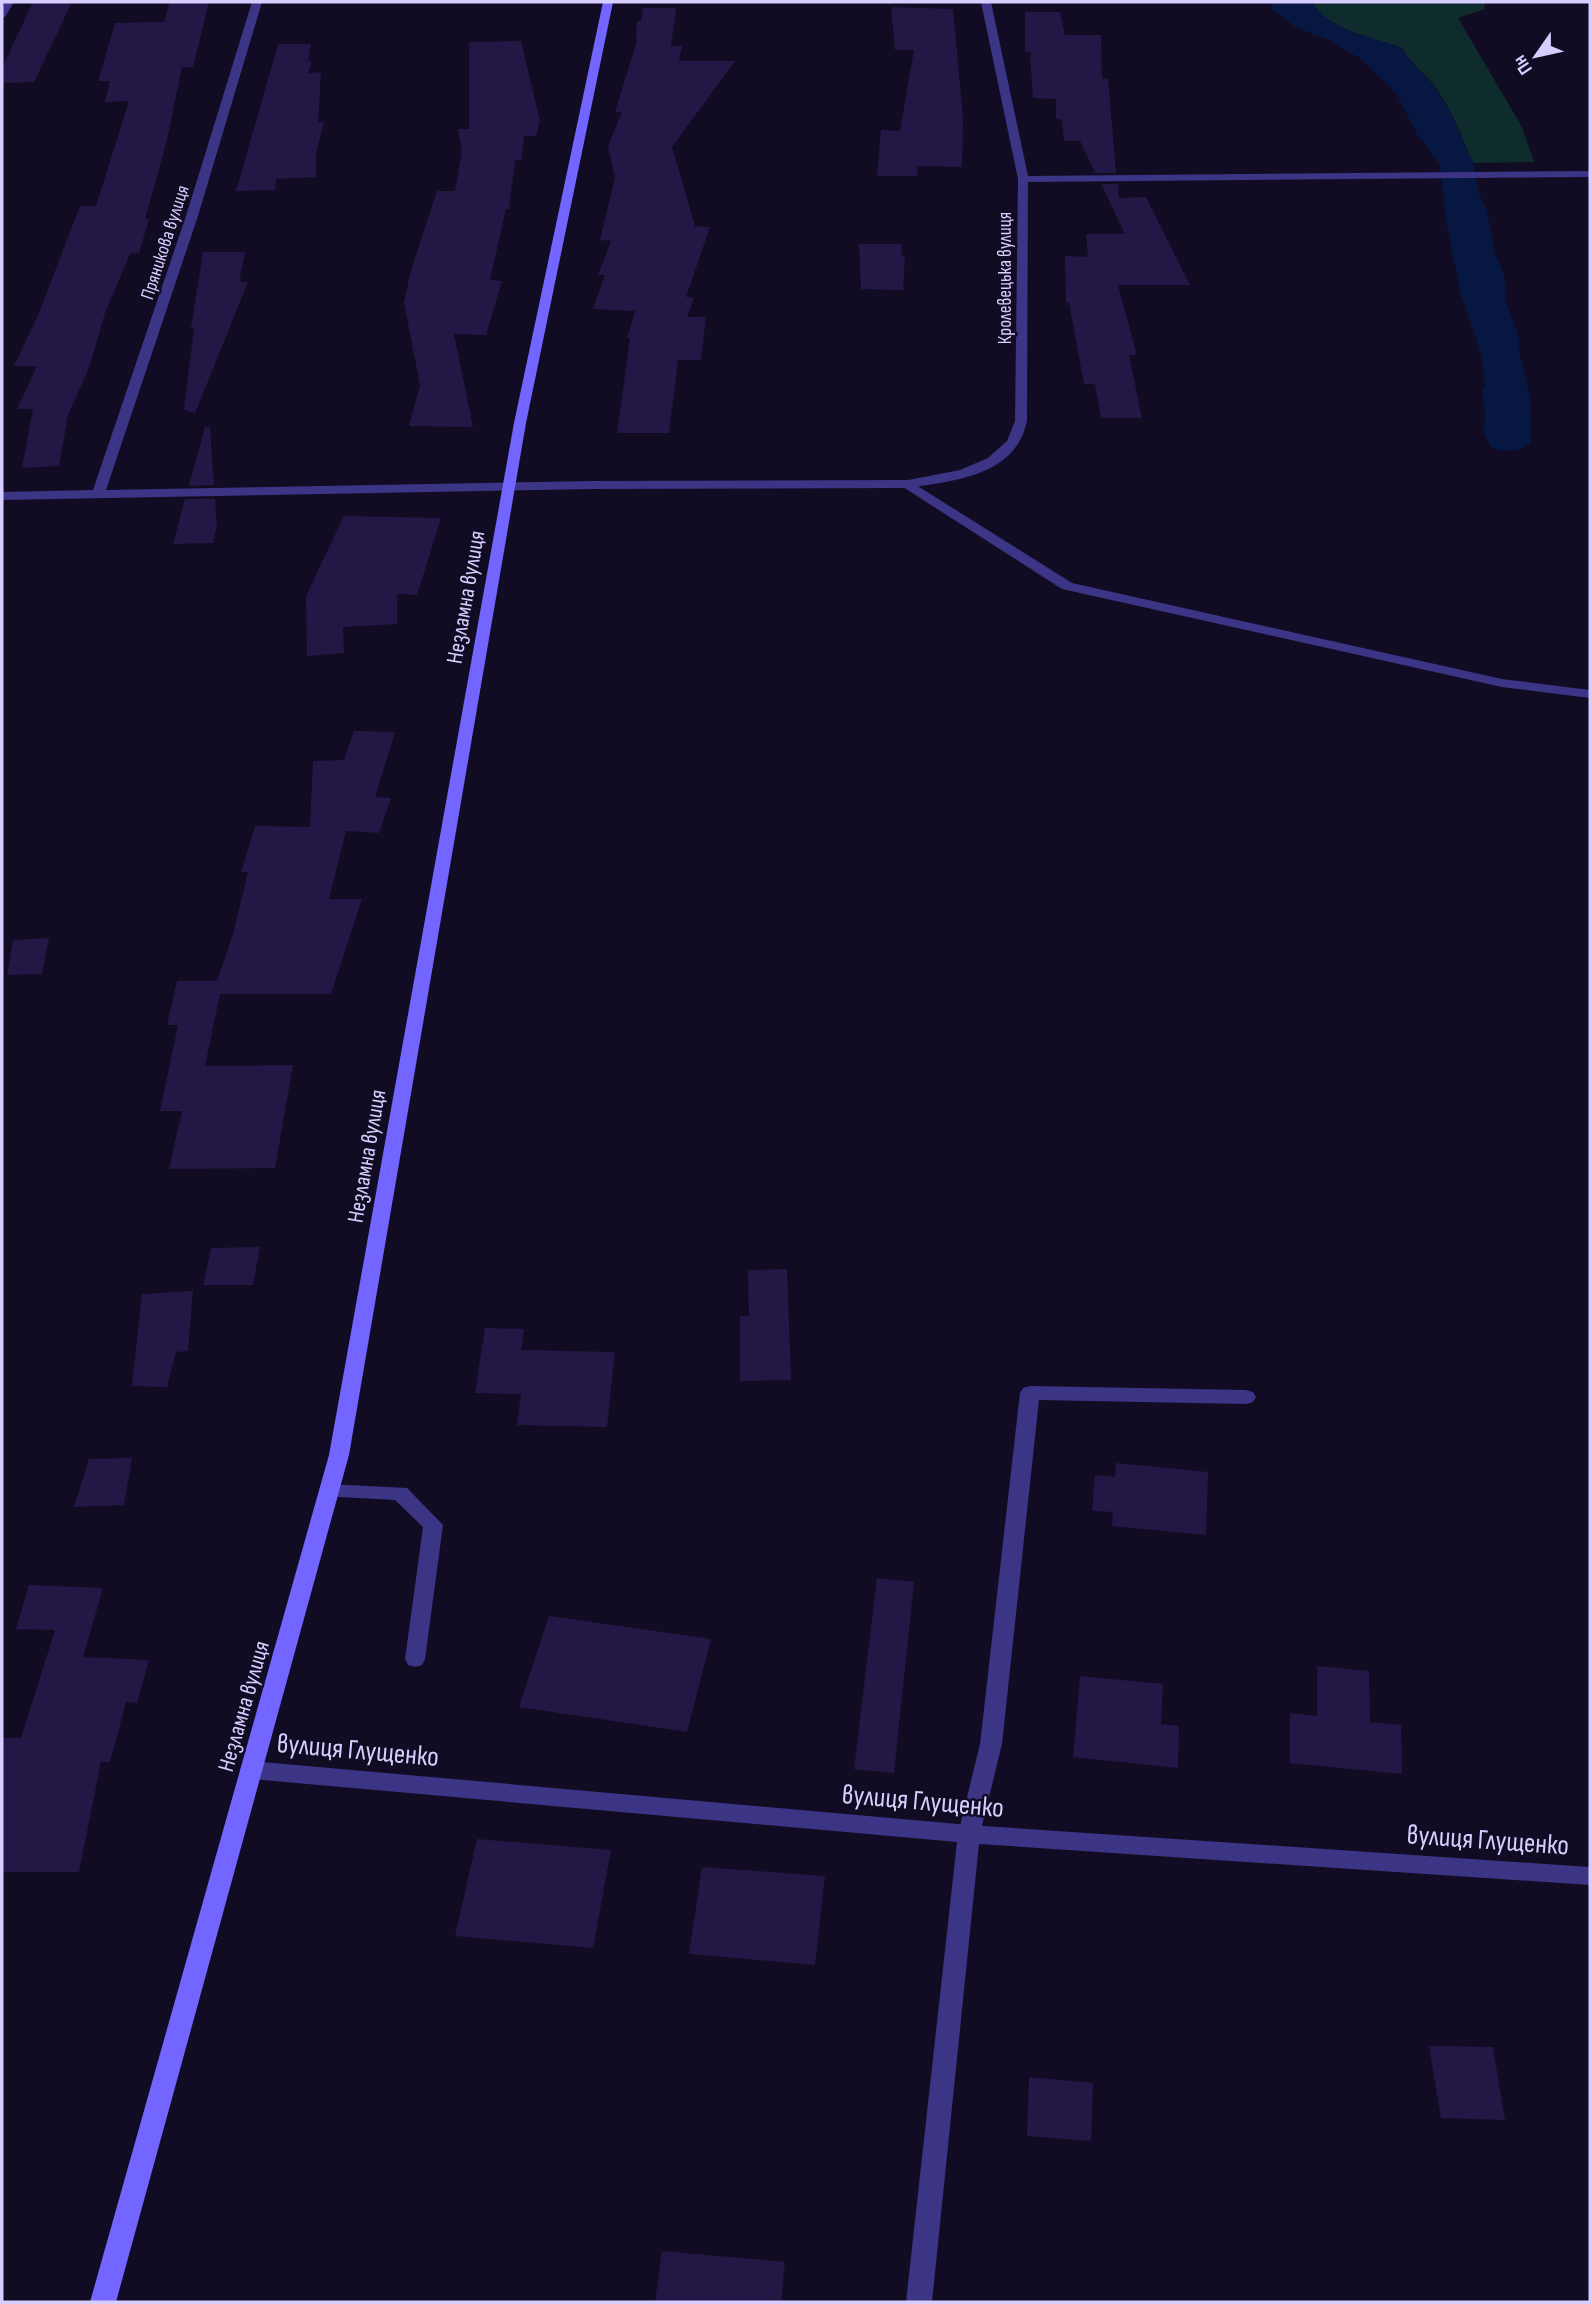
<svg xmlns="http://www.w3.org/2000/svg" width="1592" height="2304" font-family="'Sofia Sans Condensed',sans-serif">
	<style>
		.green { fill: #0f2c2d }
		.water { fill: #061842 }
		.building { fill: #231745 }
		.lines { fill: none; stroke-linecap: round; stroke-linejoin: round }
		.lane { fill: #3c3485; fill-rule: evenodd }
		.street { fill: #3c3485; fill-rule: evenodd }
		.secondary { fill: #7365ff; fill-rule: evenodd }
		.labels { text-anchor: middle; stroke-width: 5; stroke-linejoin: round; paint-order: stroke }
		.far-street-label { font-size: 19px; fill: #d7ceff; stroke: #110c23 }
		.street-label { font-size: 23px; fill: #d7ceff; stroke: #110c23 }
		.near-street-label { font-size: 28px; fill: #d7ceff; stroke: #110c23 }
	</style>
	<rect width="100%" height="100%" fill="#110c23"/>
	<path class="green" d="M 1312,2 L 1484,2 L 1485,9 L 1458,18 L 1522,127 L 1534,162 L 1473,163 C 1462,137 1452,110 1435,87 C 1425,73 1410,63 1402,48 C 1373,37 1329,31 1312,2 Z"/>
	<path class="water" d="M 1271,2 L 1312,2 C 1329,31 1373,37 1402,48 L 1407,57 L 1434,86 L 1450,112 L 1473,163 L 1479,193 L 1487,211 L 1495,254 L 1504,274 L 1506,302 L 1519,337 L 1519,350 L 1530,396 L 1531,443 C 1517,452 1508,453 1492,448 L 1483,432 L 1485,416 L 1482,392 L 1485,385 L 1481,353 L 1460,291 L 1446,221 L 1440,165 L 1417,134 L 1396,93 L 1361,59 L 1329,40 L 1297,28 L 1271,9 Z"/>
	<g class="building">
		<path d="M 33,2 L 72,2 L 34,82 L 2,83 L 2,68 Z"/>
		<path d="M 170,2 L 209,2 L 193,67 L 182,67 L 167,140 L 145,219 L 149,219 L 139,253 L 130,254 L 105,313 L 89,368 L 68,415 L 59,466 L 22,468 L 33,409 L 17,409 L 37,366 L 14,366 L 39,313 L 80,206 L 96,206 L 129,101 L 105,102 L 110,81 L 98,81 L 115,23 L 164,22 Z"/>
		<path d="M 891,7 L 953,9 L 963,117 L 962,167 L 917,166 L 918,176 L 877,176 L 881,130 L 900,131 L 914,50 L 895,50 Z"/>
		<path d="M 643,8 L 676,8 L 671,46 L 682,46 L 679,61 L 735,61 L 672,147 L 695,226 L 710,227 L 686,297 L 694,298 L 687,317 L 706,317 L 701,360 L 678,360 L 669,433 L 617,433 L 630,338 L 627,338 L 635,311 L 593,309 L 605,275 L 598,275 L 611,241 L 600,240 L 615,178 L 608,146 L 622,112 L 615,112 L 636,44 L 637,21 L 641,21 Z"/>
		<path d="M 1025,12 L 1060,12 L 1065,35 L 1101,35 L 1102,79 L 1108,79 L 1116,173 L 1095,173 L 1080,141 L 1064,141 L 1062,120 L 1056,119 L 1056,99 L 1033,98 L 1030,52 L 1025,52 Z"/>
		<path d="M 521,41 L 540,121 L 536,136 L 524,136 L 521,160 L 515,160 L 509,209 L 506,209 L 490,280 L 502,281 L 486,335 L 454,334 L 473,427 L 409,426 L 420,385 L 404,303 L 411,270 L 437,191 L 455,191 L 462,150 L 458,129 L 469,129 L 469,42 Z"/>
		<path d="M 278,44 L 311,44 L 308,61 L 312,61 L 308,73 L 321,72 L 318,122 L 324,122 L 316,153 L 316,177 L 276,179 L 275,190 L 236,191 Z"/>
		<path d="M 1101,184 L 1118,184 L 1119,198 L 1146,197 L 1190,285 L 1118,285 L 1137,355 L 1129,355 L 1142,418 L 1101,418 L 1095,384 L 1084,384 L 1069,303 L 1066,303 L 1065,256 L 1088,257 L 1086,234 L 1125,234 Z"/>
		<path d="M 859,244 L 901,244 L 902,256 L 905,256 L 903,290 L 861,289 Z"/>
		<path d="M 203,252 L 245,252 L 239,282 L 248,282 L 195,413 L 184,410 L 194,328 L 191,328 Z"/>
		<path d="M 205,427 L 210,427 L 214,485 L 189,486 Z"/>
		<path d="M 185,499 L 215,499 L 217,526 L 213,543 L 173,544 Z"/>
		<path d="M 344,516 L 441,518 L 417,595 L 397,594 L 397,624 L 343,627 L 344,653 L 307,656 L 306,596 Z"/>
		<path d="M 354,731 L 395,732 L 375,797 L 391,798 L 379,833 L 346,831 L 329,899 L 362,899 L 331,994 L 220,994 L 205,1066 L 293,1065 L 275,1168 L 169,1169 L 182,1111 L 160,1111 L 178,1025 L 167,1025 L 177,981 L 217,981 L 233,934 L 248,872 L 241,872 L 255,826 L 310,827 L 313,761 L 344,760 Z"/>
		<path d="M 49,938 L 42,974 L 7,975 L 13,940 Z"/>
		<path d="M 260,1247 L 253,1285 L 203,1285 L 211,1248 Z"/>
		<path d="M 787,1269 L 791,1380 L 740,1381 L 740,1316 L 749,1316 L 748,1270 Z"/>
		<path d="M 193,1291 L 188,1351 L 176,1352 L 167,1387 L 132,1386 L 142,1294 Z"/>
		<path d="M 485,1328 L 524,1329 L 521,1350 L 615,1352 L 607,1427 L 517,1425 L 521,1394 L 475,1393 Z"/>
		<path d="M 132,1458 L 124,1505 L 74,1507 L 89,1459 Z"/>
		<path d="M 1116,1463 L 1208,1472 L 1206,1535 L 1112,1526 L 1113,1512 L 1092,1511 L 1095,1475 L 1115,1477 Z"/>
		<path d="M 877,1578 L 914,1582 L 894,1773 L 854,1769 Z"/>
		<path d="M 29,1585 L 103,1588 L 83,1657 L 149,1660 L 137,1703 L 126,1702 L 110,1762 L 101,1762 L 79,1872 L 2,1872 L 2,1738 L 21,1738 L 55,1630 L 16,1629 Z"/>
		<path d="M 549,1616 L 711,1639 L 687,1732 L 519,1707 Z"/>
		<path d="M 1317,1666 L 1369,1671 L 1370,1722 L 1401,1725 L 1402,1774 L 1290,1763 L 1290,1713 L 1317,1716 Z"/>
		<path d="M 1080,1676 L 1163,1684 L 1161,1724 L 1179,1726 L 1178,1768 L 1073,1757 Z"/>
		<path d="M 477,1839 L 611,1850 L 593,1948 L 455,1936 Z"/>
		<path d="M 702,1867 L 825,1876 L 815,1965 L 689,1954 Z"/>
		<path d="M 1429,2046 L 1493,2047 L 1505,2120 L 1441,2118 Z"/>
		<path d="M 1029,2077 L 1093,2083 L 1091,2141 L 1027,2136 Z"/>
		<path d="M 662,2251 L 785,2262 L 781,2302 L 655,2302 Z"/>
	</g>
	<g class="lines">
		<g class="lane">
			<path d="M 908,480 L 1072,583 L 1502,679 L 1590,690 L 1590,698 L 1502,687 L 1062,589 L 903,487 L 903,481 Z"/>
			<path d="M 1030,1386 L 1246,1390 L 1253,1392 L 1256,1397 L 1253,1402 L 1246,1404 L 1039,1400 L 1002,1744 L 980,1834 L 977,1840 L 969,1843 L 961,1840 L 958,1834 L 980,1744 L 1020,1393 L 1023,1388 Z"/>
			<path d="M 329,1484 L 407,1488 L 443,1525 L 425,1659 L 422,1665 L 415,1667 L 408,1665 L 405,1659 L 423,1527 L 395,1500 L 322,1496 L 319,1491 L 322,1486 Z"/>
		</g>
		<g class="street">
			<path d="M 4,2 L 14,2 L 5,17 L 2,18 Z"/>
			<path d="M 252,2 L 262,2 L 198,216 L 106,490 L 594,481 L 908,480 L 960,470 L 988,458 L 1007,441 L 1015,421 L 1018,179 L 981,2 L 991,2 L 1028,176 L 1590,171 L 1590,177 L 1028,182 L 1027,421 C 1025,428 1023,436 1019,442 C 999,478 944,482 908,488 L 594,489 L 2,500 L 2,492 L 93,490 L 186,216 Z"/>
			<path d="M 251,1761 L 969,1825 L 1590,1867 L 1590,1885 L 979,1844 L 932,2302 L 906,2302 L 957,1842 L 251,1779 L 243,1776 L 240,1770 L 243,1764 Z"/>
		</g>
		<path class="secondary" d="M 603,2 L 613,2 L 526,423 L 349,1455 L 116,2302 L 90,2302 L 329,1455 L 514,423 Z"/>
	</g>
	<g class="labels">
		<g class="far-street-label">
			<text transform="translate(164 242) rotate(-72)" y="7">Пряникова вулиця</text>
			<text transform="translate(1004 278) rotate(-90)" y="7">Кролевецька вулиця</text>
		</g>
		<g class="street-label">
			<text transform="translate(465 597) rotate(-80)" y="8">Незламна вулиця</text>
			<text transform="translate(366 1156) rotate(-80)" y="8">Незламна вулиця</text>
			<text transform="translate(243 1706) rotate(-74)" y="8">Незламна вулиця</text>
		</g>
		<g class="near-street-label">
			<text transform="translate(358 1749) rotate(5)" y="10">вулиця Глущенко</text>
			<text transform="translate(923 1800) rotate(5)" y="10">вулиця Глущенко</text>
			<text transform="translate(1488 1839) rotate(4)" y="10">вулиця Глущенко</text>
		</g>
	</g>
	<rect width="1592" height="2304" fill="none" stroke="#d7ceff" stroke-width="7"/>
	<g transform="translate(1536 56) rotate(236)" stroke="#110c23" stroke-width="5" paint-order="stroke">
	<path d="M0-5L12 26L0 18L-12 26Z" fill="#d7ceff"/>
	<text y="-10" font-size="19" font-weight="bold" text-anchor="middle" fill="#d7ceff">Пн</text>
	</g>
</svg>
